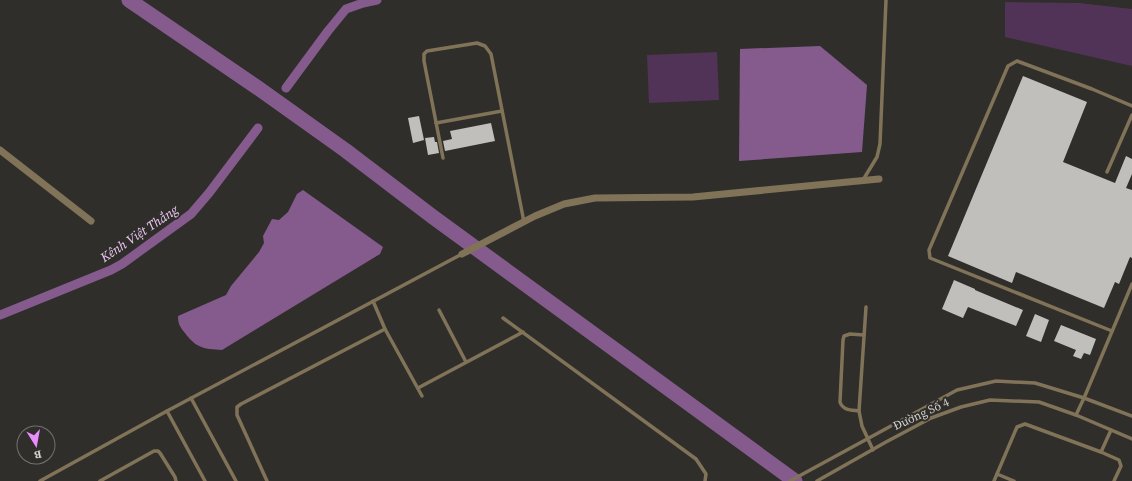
<svg xmlns="http://www.w3.org/2000/svg" width="1132" height="481" font-family="'Source Serif 4',serif">
	<style>
		.green { fill: #513358 }
		.water { fill: #855b8e }
		.lines { fill: none; stroke-linecap: round; stroke-linejoin: round }
		.canal { stroke: #855b8e; stroke-width: 9 }
		.river { stroke: #855b8e; stroke-width: 15 }
		.building { fill: #c1bfbb }
		.lane { stroke: #807358; stroke-width: 3.5 }
		.street { stroke: #807358; stroke-width: 7 }
		.labels { text-anchor: middle; stroke-width: 4; stroke-linejoin: round; paint-order: stroke }
		.street-label { font-size: 12px; fill: #d5d4d2; stroke: #302e2b }
		.water-label { font-size: 13px; font-style: italic; fill: #efc9f7; stroke: #302e2b }
	</style>
	<rect width="100%" height="100%" fill="#302e2b"/>
	<g class="green">
		<path d="M 1005,2 L 1079,3 L 1132,9 L 1132,66 L 1005,37 Z"/>
		<path d="M 717,52 L 719,100 L 649,103 L 647,55 Z"/>
	</g>
	<g class="water">
		<path d="M 820,46 L 867,85 L 862,152 L 739,161 L 740,49 Z"/>
		<path d="M 303,190 L 383,247 L 380,254 L 222,350 C 204,349 196,348 185,333 C 180,327 178,324 178,316 L 226,295 L 231,286 L 259,252 L 264,243 L 263,236 L 272,219 L 279,220 L 288,212 L 297,194 Z"/>
	</g>
	<g class="lines">
		<g class="canal">
			<path d="M 286,88 L 328,31 L 346,9 L 363,3 L 377,0"/>
			<path d="M 0,315 L 111,270 L 122,264 L 191,214 L 209,193 L 258,128"/>
		</g>
		<path class="river" d="M 129,0 L 258,88 L 345,150 L 433,217 L 795,481"/>
	</g>
	<g class="building">
		<path d="M 1023,76 L 1087,102 L 1063,162 L 1115,183 L 1126,156 L 1132,159 L 1132,174 L 1126,188 L 1132,190 L 1132,258 L 1130,257 L 1119,284 L 1115,282 L 1104,308 L 1016,272 L 1012,283 L 948,256 Z"/>
		<path d="M 419,116 L 424,140 L 413,143 L 408,118 Z"/>
		<path d="M 491,123 L 495,141 L 445,151 L 443,141 L 452,139 L 450,131 Z"/>
		<path d="M 434,137 L 435,142 L 437,142 L 439,153 L 428,155 L 425,138 Z"/>
		<path d="M 954,280 L 975,289 L 975,290 L 1023,310 L 1016,326 L 968,307 L 963,318 L 942,309 Z"/>
		<path d="M 1035,314 L 1049,320 L 1041,342 L 1026,336 Z"/>
		<path d="M 1061,325 L 1096,339 L 1090,355 L 1084,353 L 1081,359 L 1073,356 L 1076,350 L 1054,341 Z"/>
	</g>
	<g class="lines">
		<g class="lane">
			<path d="M 436,123 L 502,111"/>
			<path d="M 443,158 L 424,61 L 424,54 L 427,51 L 477,43 L 485,46 L 491,54 L 524,222"/>
			<path d="M 1107,172 L 1132,115"/>
			<path d="M 863,180 L 877,157 L 880,144 L 886,0"/>
			<path d="M 373,301 L 385,329 L 422,396"/>
			<path d="M 866,307 L 859,411 L 862,426 L 873,450"/>
			<path d="M 439,310 L 466,362"/>
			<path d="M 503,318 L 696,459 L 706,474 L 705,481"/>
			<path d="M 1112,331 L 930,258 L 929,250 L 1008,66 L 1017,61 L 1092,89 L 1132,106"/>
			<path d="M 418,388 L 523,332"/>
			<path d="M 191,398 L 236,481"/>
			<path d="M 167,411 L 205,481"/>
			<path d="M 859,411 C 852,410 843,411 840,402 L 843,340 L 844,336 L 850,334 L 864,335"/>
			<path d="M 1076,415 L 1084,398 L 1132,284"/>
			<path d="M 1111,430 L 1101,452 L 1119,460 L 1121,466 L 1114,481"/>
			<path d="M 997,474 L 1014,481"/>
			<path d="M 40,481 L 167,411 L 462,254"/>
			<path d="M 100,481 L 154,451 L 158,451 L 160,453 L 175,477 L 176,481"/>
			<path d="M 267,481 L 237,415 L 237,407 L 241,404 L 385,329"/>
			<path d="M 790,481 L 957,390 L 996,381 L 1035,383 L 1084,398 L 1132,416"/>
			<path d="M 817,481 L 886,442 L 931,418 L 961,407 L 990,400 L 1039,402 L 1076,415 L 1132,439"/>
			<path d="M 994,481 L 1017,427 L 1025,424 L 1101,452"/>
		</g>
		<g class="street">
			<path d="M 0,150 L 91,221"/>
			<path d="M 462,254 L 535,216 L 564,204 L 595,198 L 693,197 L 879,179"/>
		</g>
	</g>
	<g class="labels">
		<g class="street-label">
			<text transform="translate(921 414) rotate(-25)" y="4">Đường Số 4</text>
		</g>
		<g class="water-label">
			<text transform="translate(139 233) rotate(-34)" y="5">Kênh Việt Thắng</text>
		</g>
	</g>
	<g transform="translate(36 445) rotate(169)"><circle r="19" fill="#302e2b" stroke="#72706e"/>
	<path d="M0-3L7 15L0 10L-7 15Z" fill="#e98dfe"/>
	<text y="-6" font-size="11" font-weight="bold" text-anchor="middle" fill="#d5d4d2">B</text>
	</g>
</svg>
